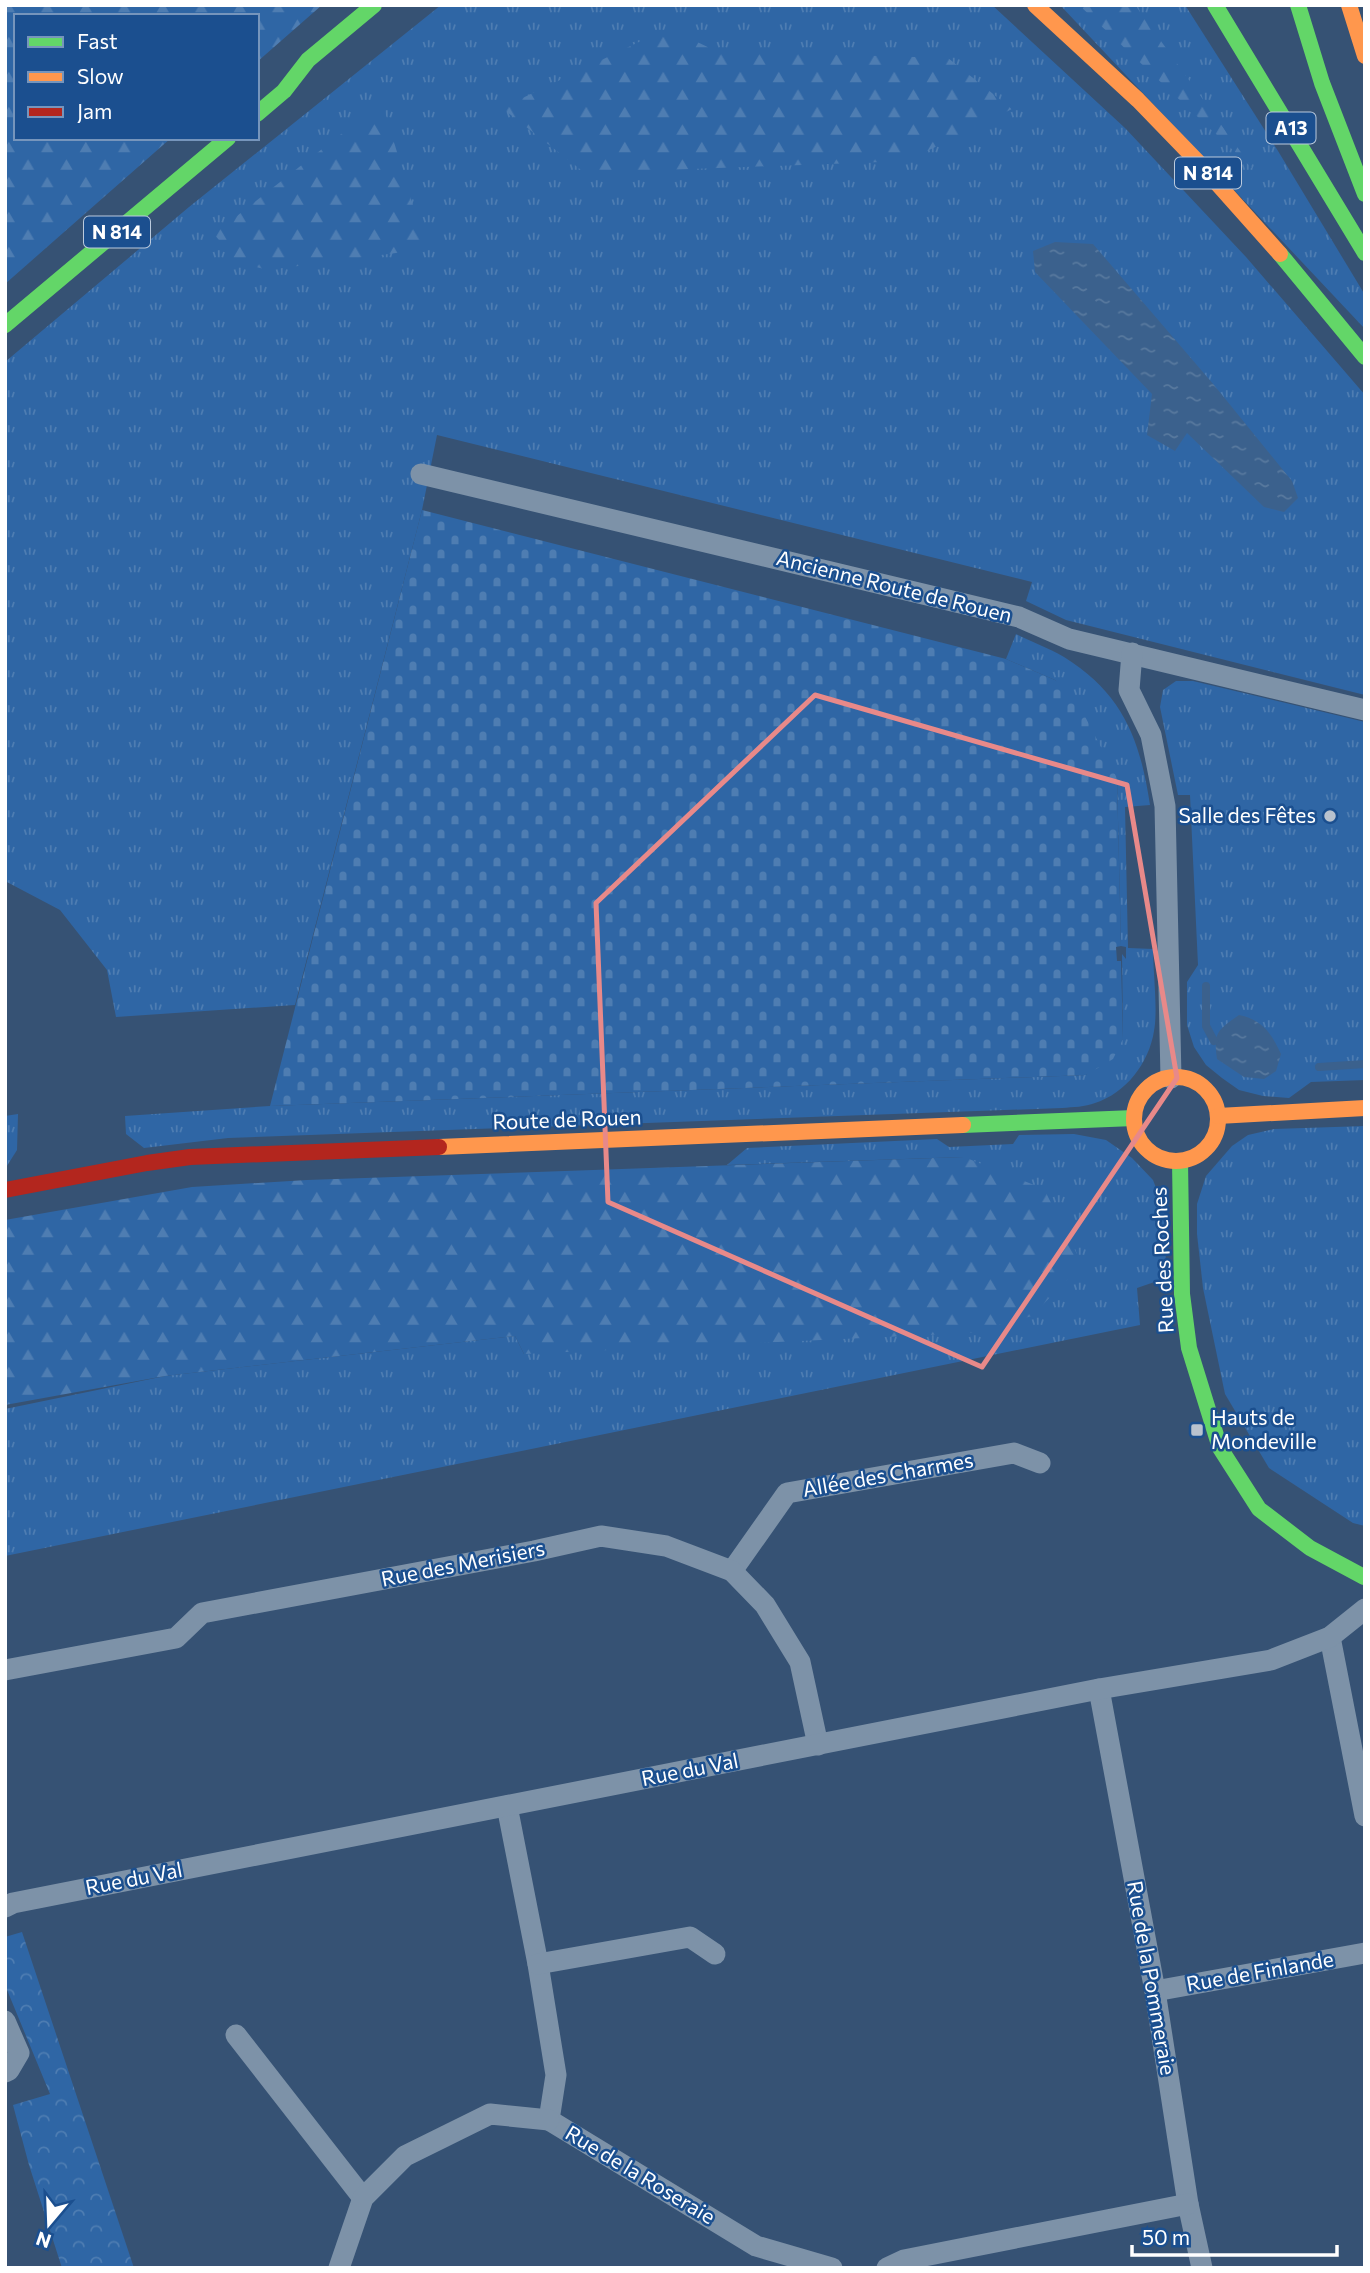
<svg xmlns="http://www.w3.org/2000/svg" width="1370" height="2273" font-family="Commissioner,sans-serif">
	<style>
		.grass { fill: url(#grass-tufts) }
		.forest { fill: url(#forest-firs) }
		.cemetery { fill: url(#cemetery-stones) }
		.park { fill: url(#park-crowns) }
		.water { fill: url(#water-ripples) }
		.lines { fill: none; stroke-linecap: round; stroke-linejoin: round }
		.stream { stroke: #3b618d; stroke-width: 8 }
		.street { stroke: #7d92a8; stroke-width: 21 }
		.fast { stroke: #63d668; stroke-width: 16 }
		.slow { stroke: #ff974d; stroke-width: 16 }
		.jam { stroke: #b3261e; stroke-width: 16 }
		.marked { fill: none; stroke: #e88989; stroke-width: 5; stroke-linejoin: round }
		.poi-dot { fill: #b9c2ce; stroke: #1b4f8f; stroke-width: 2.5 }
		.labels { text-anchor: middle; stroke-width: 5; stroke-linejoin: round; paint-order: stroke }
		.shield { fill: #1b4f8f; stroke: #bbcadd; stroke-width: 2 }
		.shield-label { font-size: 19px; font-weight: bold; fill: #fff }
		.street-label { font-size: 21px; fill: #fff; stroke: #1b4f8f }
		.poi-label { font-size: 21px; fill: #fff; stroke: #1b4f8f; text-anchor: end }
	</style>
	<defs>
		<pattern id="grass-tufts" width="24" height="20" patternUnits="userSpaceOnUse" patternTransform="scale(1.75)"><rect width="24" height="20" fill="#2f66a5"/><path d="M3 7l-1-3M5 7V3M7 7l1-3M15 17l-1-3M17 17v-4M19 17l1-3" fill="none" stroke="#4e7db2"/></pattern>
		<pattern id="forest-firs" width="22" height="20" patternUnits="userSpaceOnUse" patternTransform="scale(1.75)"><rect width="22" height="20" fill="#2f66a5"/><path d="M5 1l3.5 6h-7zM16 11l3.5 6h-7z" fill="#4e7db2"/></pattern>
		<pattern id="cemetery-stones" width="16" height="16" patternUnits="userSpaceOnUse" patternTransform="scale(1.75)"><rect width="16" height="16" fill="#2f66a5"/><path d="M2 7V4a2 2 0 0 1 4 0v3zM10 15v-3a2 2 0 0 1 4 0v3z" fill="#4e7db2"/></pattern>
		<pattern id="park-crowns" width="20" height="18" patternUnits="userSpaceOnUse" patternTransform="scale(1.75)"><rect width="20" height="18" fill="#2f66a5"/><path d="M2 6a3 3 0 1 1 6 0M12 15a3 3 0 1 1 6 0" fill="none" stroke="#4e7db2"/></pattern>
		<pattern id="water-ripples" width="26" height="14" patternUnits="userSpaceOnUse" patternTransform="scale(1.75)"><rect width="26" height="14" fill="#3b618d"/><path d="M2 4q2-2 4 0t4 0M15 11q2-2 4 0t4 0" fill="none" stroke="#58799e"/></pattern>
	</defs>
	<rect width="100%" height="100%" fill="#365274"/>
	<g class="grass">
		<path d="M 441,5 L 992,5 L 1125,128 L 1246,257 L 1365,395 L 1365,695 L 1066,620 L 1026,601 L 1032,582 L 437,435 L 422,510 L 295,1005 L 116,1017 L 107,970 L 60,910 L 5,881 L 5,362 L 189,207 Z"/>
		<path d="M 1060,5 L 1185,5 L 1278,151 L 1365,295 L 1365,329 Z"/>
		<path d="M 1016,634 C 1032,642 1049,648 1064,657 C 1123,694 1140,739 1150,805 L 1125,807 L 1128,948 L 1153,949 C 1153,972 1158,1010 1154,1031 C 1149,1063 1126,1093 1095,1103 C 1085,1107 1073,1107 1062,1108 L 228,1138 L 144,1148 L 126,1134 L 125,1116 L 270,1106 L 1086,1075 L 1123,1039 L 1122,954 L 1126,959 L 1126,947 L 1121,946 L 1117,778 L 1055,680 L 1006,659 Z"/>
		<path d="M 1176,681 L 1193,681 L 1365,722 L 1365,1080 L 1311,1082 L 1289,1098 L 1263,1096 L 1239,1090 L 1222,1078 L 1206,1065 L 1194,1047 L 1187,1025 L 1187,982 L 1198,965 L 1190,795 L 1178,795 L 1160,707 L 1163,690 Z"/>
		<path d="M 18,1114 L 17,1150 L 5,1169 L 5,1116 Z"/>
		<path d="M 1365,1126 L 1365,1526 L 1353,1523 L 1269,1468 L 1225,1394 L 1203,1288 L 1197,1234 L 1197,1204 L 1206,1176 L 1232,1146 L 1248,1135 L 1274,1129 Z"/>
		<path d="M 1074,1134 L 1106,1140 L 1132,1158 L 1153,1180 L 1165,1211 L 1166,1278 L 1137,1288 L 1140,1325 L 5,1556 L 5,1409 L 165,1376 L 515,1336 L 524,1354 L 964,1157 L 727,1165 L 747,1148 L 937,1139 L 949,1147 L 1013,1144 L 1019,1135 Z"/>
	</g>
	<g class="forest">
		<path d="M 5,5 L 322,5 L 257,62 L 257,16 L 16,16 L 16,138 L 171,138 L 5,284 Z"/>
		<path d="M 1079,5 L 1135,5 L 1253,169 Z"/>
		<path d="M 668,28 L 716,51 L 948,58 L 1012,109 L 907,161 L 585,173 L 502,108 Z"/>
		<path d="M 382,102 L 426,249 L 268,270 L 237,262 L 214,234 Z"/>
		<path d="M 964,1157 L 1044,1189 L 1082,1264 L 1032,1316 L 970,1333 L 524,1354 L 515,1336 L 165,1376 L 5,1405 L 5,1220 L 192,1187 L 307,1180 Z"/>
	</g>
	<path class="cemetery" d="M 422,510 L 1006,659 L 1055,680 L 1079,705 L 1117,778 L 1121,946 L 1116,947 L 1117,961 L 1121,961 L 1123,1039 L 1113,1059 L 1086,1075 L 270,1106 Z"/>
	<path class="park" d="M 22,1932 L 134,2268 L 62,2268 L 29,2165 L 13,2105 L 50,2094 L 5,1985 L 5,1937 Z"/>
	<g class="water">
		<path d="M 1055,242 L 1093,244 L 1214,385 L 1292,481 L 1298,498 L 1284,512 L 1264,507 L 1187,433 L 1175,451 L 1147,435 L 1152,394 L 1035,272 L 1033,251 Z"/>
		<path d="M 1239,1015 C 1263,1020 1271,1033 1281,1054 L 1276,1071 L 1264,1079 L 1244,1077 L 1217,1059 C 1213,1032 1218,1030 1239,1015 Z"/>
	</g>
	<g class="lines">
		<g class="stream">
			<path d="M 1206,986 L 1206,1026 L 1214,1041"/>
			<path d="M 1319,1067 L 1365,1064"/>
		</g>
		<g class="street">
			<path d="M 421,474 L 1019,617 L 1069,639 L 1365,710"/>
			<path d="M 1132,653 L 1129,690 L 1151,735 L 1165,806 L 1171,1078"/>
			<path d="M 732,1571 L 787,1493 L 1014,1453 L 1040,1463"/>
			<path d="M 1330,1637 L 1365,1816"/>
			<path d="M 5,1670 L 176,1638 L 202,1613 L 534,1551 L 601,1536 L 666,1546 L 732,1571 L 765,1605 L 800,1662 L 818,1745"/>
			<path d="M 1099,1689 L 1155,1991 L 1188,2204 L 1202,2268"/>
			<path d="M 507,1806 L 538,1964 L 556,2075 L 549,2120 L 756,2246 L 832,2268"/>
			<path d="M 5,1907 L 13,1903 L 1099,1689 L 1271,1660 L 1330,1637 L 1365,1609"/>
			<path d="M 538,1964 L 690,1937 L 715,1954"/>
			<path d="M 1155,1991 L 1365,1953"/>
			<path d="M 5,2021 L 19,2053 L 9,2070 L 5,2072"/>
			<path d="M 236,2035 L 363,2198"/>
			<path d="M 339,2268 L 363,2198 L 405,2156 L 490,2114 L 549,2120"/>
			<path d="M 887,2268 L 904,2260 L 1188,2204"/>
		</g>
		<g class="fast">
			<path d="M 1215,5 L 1365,253"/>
			<path d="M 1298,5 L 1322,83 L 1365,194"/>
			<path d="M 257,114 L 284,91 L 308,60 L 374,5"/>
			<path d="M 1280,254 L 1365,357"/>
			<path d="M 5,325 L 228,138"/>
			<path d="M 963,1125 L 1134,1118"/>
			<path d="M 1180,1161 L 1182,1294 L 1189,1348 L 1220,1448 L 1259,1509 L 1310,1548 L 1364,1577"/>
		</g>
		<g class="slow">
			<path d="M 1035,5 L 1138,100 L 1198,162 L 1280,254"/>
			<path d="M 1349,5 L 1365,56"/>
			<circle cx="1176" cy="1119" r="42"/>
			<path d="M 1218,1116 L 1365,1108"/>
			<path d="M 439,1147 L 963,1125"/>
		</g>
		<path class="jam" d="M 5,1190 L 147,1163 L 190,1157 L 439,1147"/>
	</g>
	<path class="marked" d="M 815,695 L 1127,785 L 1177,1078 L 982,1367 L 608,1202 L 596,903 Z"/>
	<g class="poi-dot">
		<circle cx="1330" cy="816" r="7"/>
		<rect x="1190" y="1423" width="14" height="14" rx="3.5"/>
	</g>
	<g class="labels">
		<g class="shield">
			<rect x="1266.5" y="112.5" width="49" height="31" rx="5"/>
			<rect x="1175" y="157.5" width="66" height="31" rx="5"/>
			<rect x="84" y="216.5" width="66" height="31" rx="5"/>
		</g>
		<g class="shield-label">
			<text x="1291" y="135">A13</text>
			<text x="1208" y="180">N 814</text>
			<text x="117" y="239">N 814</text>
		</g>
		<g class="street-label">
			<text transform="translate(894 587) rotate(14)" y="7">Ancienne Route de Rouen</text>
			<text transform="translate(567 1120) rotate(-2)" y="7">Route de Rouen</text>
			<text transform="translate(1163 1260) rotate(-93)" y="7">Rue des Roches</text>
			<text transform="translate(888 1475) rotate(-10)" y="7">Allée des Charmes</text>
			<text transform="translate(463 1564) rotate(-11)" y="7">Rue des Merisiers</text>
			<text transform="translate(690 1770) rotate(-11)" y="7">Rue du Val</text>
			<text transform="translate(134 1879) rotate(-11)" y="7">Rue du Val</text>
			<text transform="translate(1260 1972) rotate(-10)" y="7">Rue de Finlande</text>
			<text transform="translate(1151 1978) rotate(80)" y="7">Rue de la Pommeraie</text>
			<text transform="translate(640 2175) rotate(31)" y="7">Rue de la Roseraie</text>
		</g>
		<g class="poi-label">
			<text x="1316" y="823">Salle des Fêtes</text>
			<text x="1211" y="1425" text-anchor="start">Hauts de<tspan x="1211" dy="24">Mondeville</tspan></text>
		</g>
	</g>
	<rect width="1370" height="2273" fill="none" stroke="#ffffff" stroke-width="14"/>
	<rect x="14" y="14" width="245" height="126" fill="#1b4f8f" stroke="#7695bc" stroke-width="2"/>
	<rect x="28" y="37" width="35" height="10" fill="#63d668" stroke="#7695bc" stroke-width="2"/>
	<text x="77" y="49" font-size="21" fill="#ffffff">Fast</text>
	<rect x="28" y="72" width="35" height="10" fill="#ff974d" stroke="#7695bc" stroke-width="2"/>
	<text x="77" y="84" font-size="21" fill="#ffffff">Slow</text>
	<rect x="28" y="107" width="35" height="10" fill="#b3261e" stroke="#7695bc" stroke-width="2"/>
	<text x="77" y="119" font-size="21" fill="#ffffff">Jam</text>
	<g transform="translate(49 2224) rotate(199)" stroke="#1b4f8f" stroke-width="5" paint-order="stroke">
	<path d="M0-5L12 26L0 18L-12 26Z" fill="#ffffff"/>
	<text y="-10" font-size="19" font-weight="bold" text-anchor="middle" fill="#ffffff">N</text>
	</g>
	<path d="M1132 2245v10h205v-10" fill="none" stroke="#ffffff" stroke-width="3.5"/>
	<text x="1142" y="2245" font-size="21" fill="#ffffff" stroke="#1b4f8f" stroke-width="5" paint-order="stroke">50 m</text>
</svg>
